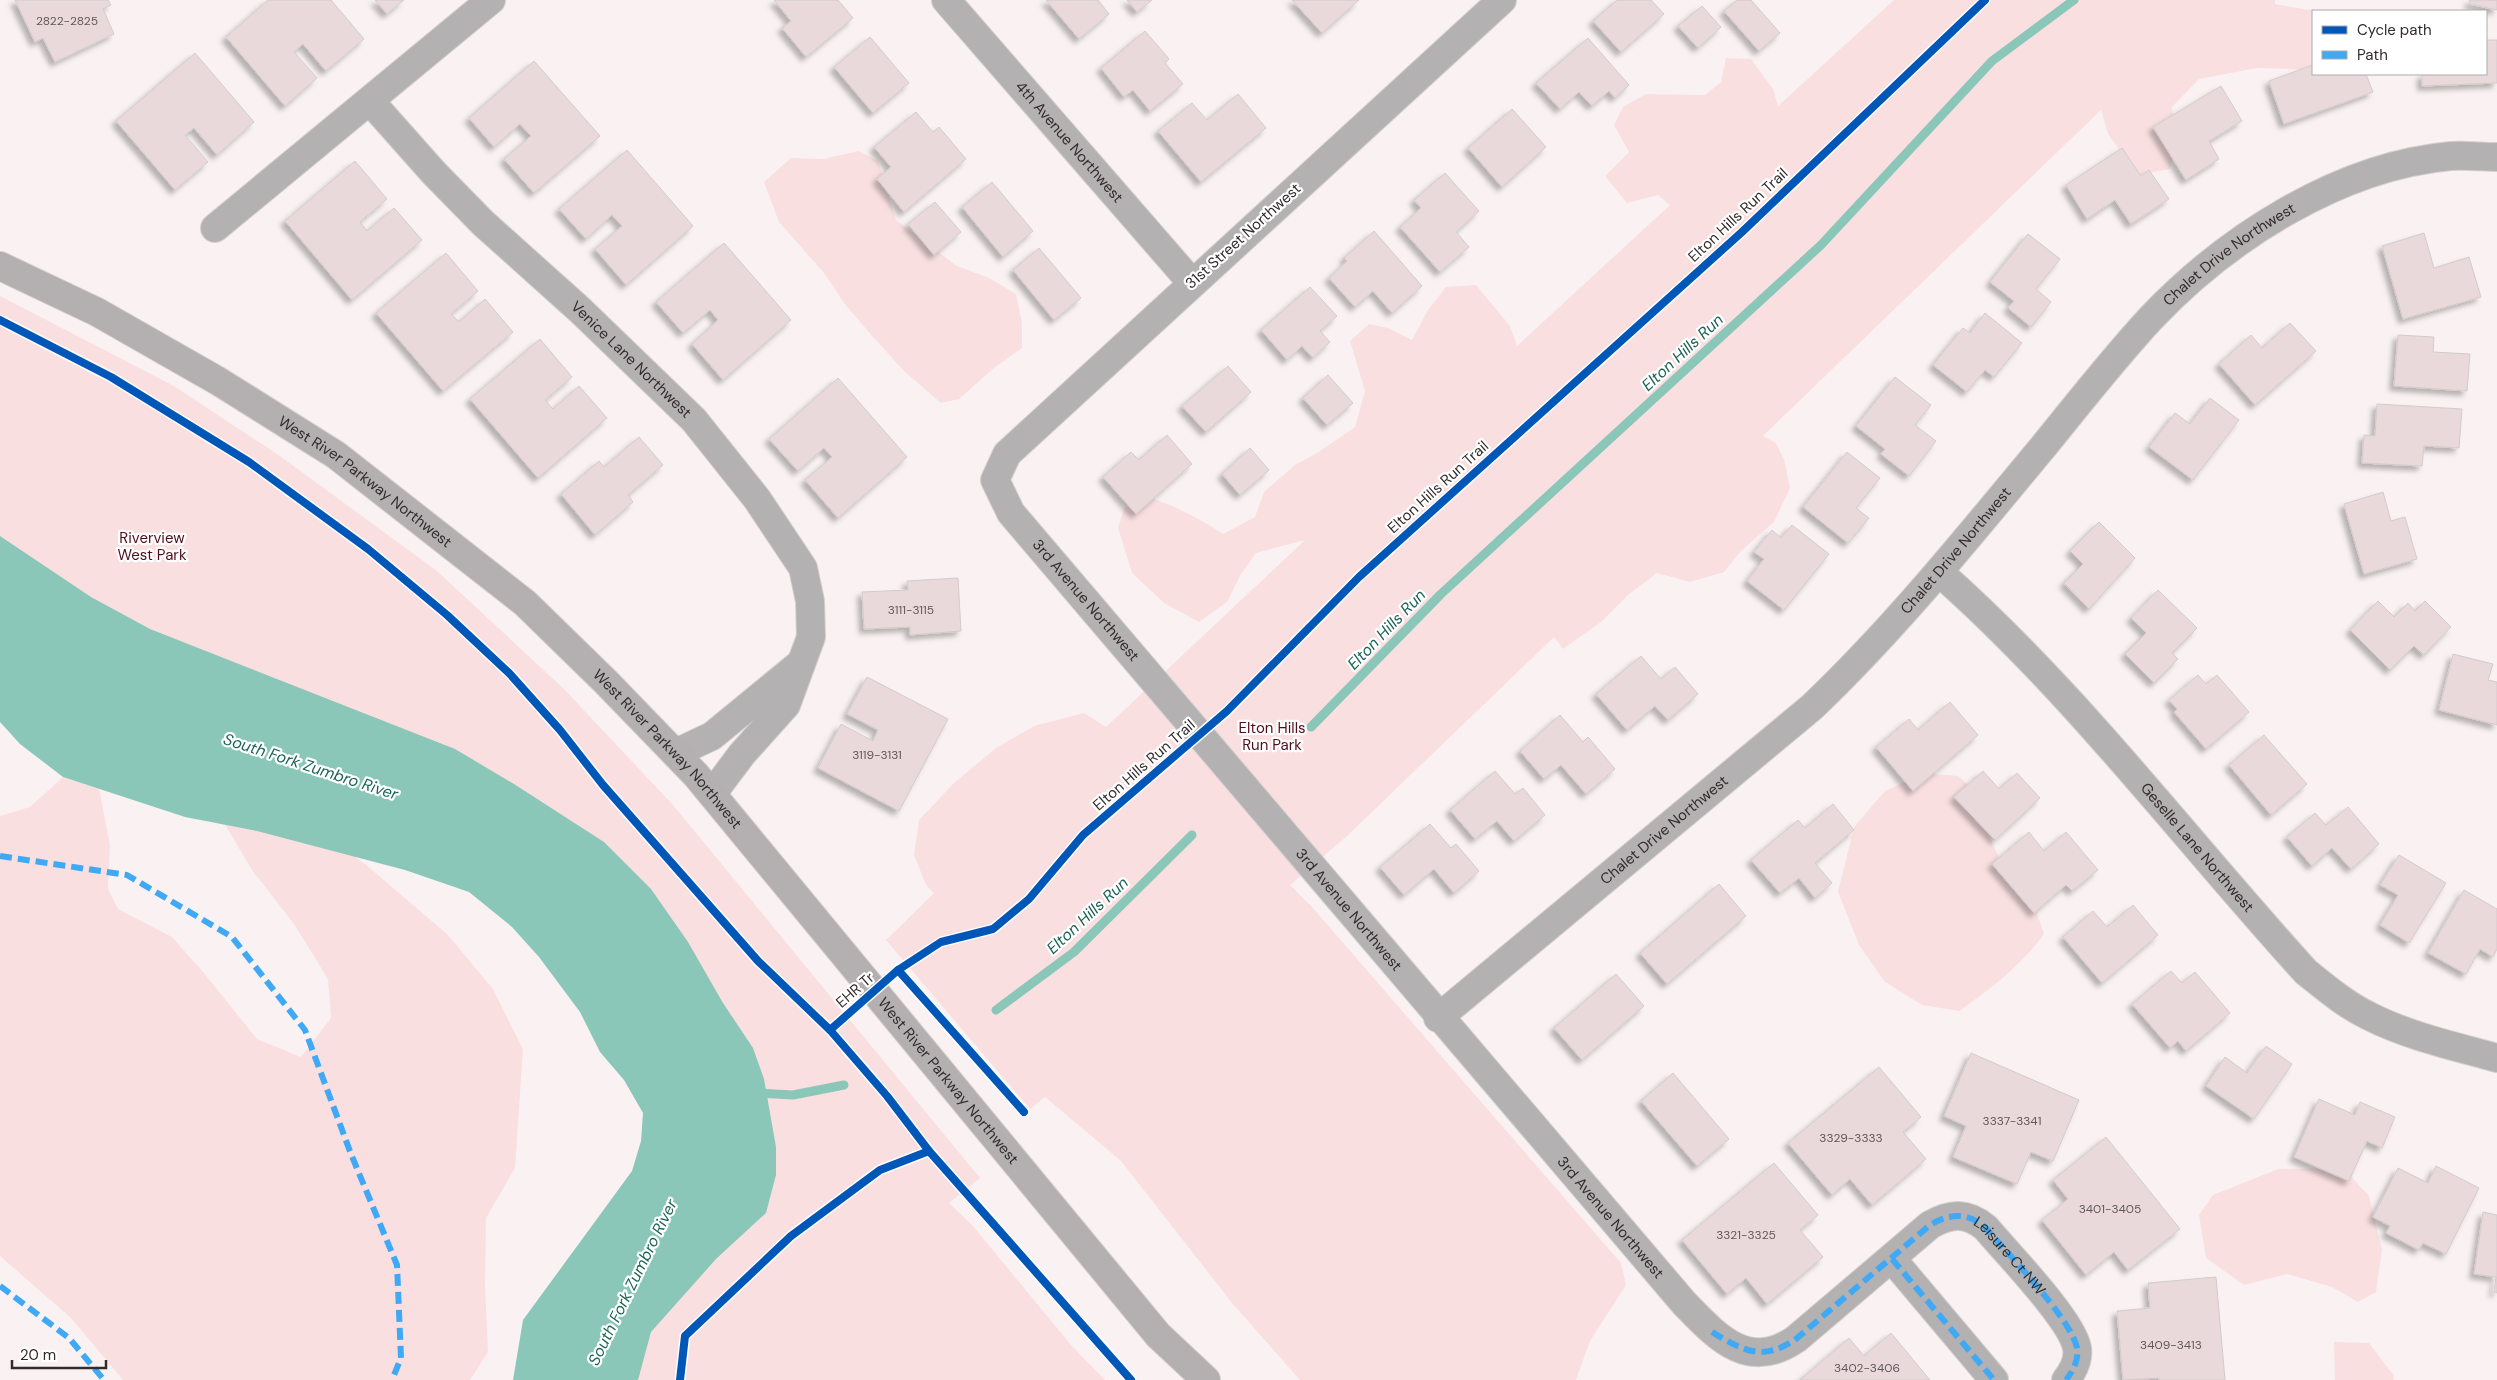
<svg xmlns="http://www.w3.org/2000/svg" width="2497" height="1380" font-family="'DM Sans',sans-serif">
	<style>
		.green { fill: #f9dfe0 }
		.water { fill: #8ac7b8 }
		.lines { fill: none; stroke-linecap: round; stroke-linejoin: round }
		.stream { stroke: #8ac7b8; stroke-width: 9 }
		.building { fill: #e9d9db; stroke: #d2cbcc; filter: url(#shadow) }
		.minor-casing { stroke: #d5cfcf; stroke-width: 30 }
		.secondary-casing { stroke: #d5cfcf; stroke-width: 30 }
		.minor { stroke: #b3b1b1; stroke-width: 28 }
		.secondary { stroke: #b4afb0; stroke-width: 28 }
		.quiet { stroke: #3fa9f5; stroke-width: 6; stroke-dasharray: 12 6; stroke-linecap: butt }
		.cycleway-casing { stroke: #fff; stroke-width: 11 }
		.cycleway { stroke: #0057b8; stroke-width: 8 }
		.labels { text-anchor: middle; stroke-width: 4.5; stroke-linejoin: round; paint-order: stroke }
		.number-label { font-size: 12px; fill: #62585a }
		.street-label { font-size: 15px; fill: #332b2c; stroke: #fff }
		.park-label { font-size: 15px; fill: #520d1c; stroke: #fff }
		.water-label { font-size: 16px; font-style: italic; fill: #1b6455; stroke: #fff }
	</style>
	<defs>
		<filter id="shadow"><feDropShadow dx="-4.5" dy="4.5" stdDeviation="2.5" flood-color="#0004"/></filter>
	</defs>
	<rect width="100%" height="100%" fill="#faf2f2"/>
	<g class="green">
		<path d="M 1894,0 L 2275,0 L 2275,4 L 2309,10 L 2357,11 L 2313,11 L 2313,70 L 2257,68 L 2199,79 L 2172,107 L 2176,146 L 2170,169 L 2138,175 L 2108,134 L 2101,110 L 1763,436 L 1776,443 L 1784,459 L 1790,488 L 1774,522 L 1741,551 L 1724,572 L 1690,582 L 1657,573 L 1628,595 L 1601,622 L 1563,649 L 1554,637 L 1347,836 L 1290,885 L 1312,907 L 1621,1263 L 1626,1285 L 1590,1341 L 1576,1380 L 1300,1380 L 1232,1303 L 1121,1161 L 1045,1097 L 1030,1109 L 886,940 L 934,893 L 926,885 L 914,855 L 919,820 L 954,783 L 996,748 L 1034,726 L 1084,713 L 1106,727 L 1305,540 L 1256,553 L 1241,574 L 1227,602 L 1199,622 L 1164,603 L 1132,573 L 1118,528 L 1124,508 L 1147,497 C 1174,505 1199,518 1223,534 L 1255,517 L 1264,492 L 1295,465 L 1317,453 L 1355,427 L 1365,391 L 1350,341 L 1369,324 L 1388,328 L 1412,340 L 1428,310 L 1446,287 L 1476,285 L 1510,326 L 1517,346 L 1670,205 L 1658,195 L 1627,203 L 1605,176 L 1629,152 L 1614,125 L 1623,107 L 1646,94 L 1705,95 L 1721,82 L 1726,58 L 1751,59 L 1773,89 L 1778,106 Z"/>
		<path d="M 859,151 L 878,161 L 896,220 L 957,266 L 989,278 L 1016,294 L 1022,323 L 1022,348 L 994,368 L 959,399 L 941,403 L 904,371 L 874,338 L 844,303 L 824,273 L 779,222 L 764,182 L 791,158 L 823,159 Z"/>
		<path d="M 0,296 L 174,386 L 280,456 L 437,571 L 564,689 L 673,805 L 980,1178 L 949,1203 L 973,1226 L 1071,1345 L 1105,1380 L 585,1380 L 675,1195 L 646,993 L 0,616 Z"/>
		<path d="M 1924,773 L 1958,776 L 1984,799 L 1988,833 L 2008,878 L 2034,904 L 2044,934 C 2021,966 1991,989 1959,1011 L 1922,1005 L 1885,982 L 1859,945 L 1838,892 L 1854,827 L 1885,791 Z"/>
		<path d="M 63,777 L 99,789 L 110,845 L 108,889 L 118,909 L 172,937 L 204,973 L 257,1039 L 301,1057 L 331,1018 L 328,979 L 294,924 L 252,870 L 221,818 L 286,808 L 365,864 L 447,934 L 493,989 L 523,1049 L 515,1168 L 486,1218 L 485,1286 L 488,1352 L 470,1380 L 123,1380 L 71,1318 L 0,1256 L 0,816 L 30,807 Z"/>
		<path d="M 2343,1168 L 2369,1196 L 2382,1250 L 2376,1292 L 2358,1302 L 2332,1287 L 2287,1274 L 2244,1285 L 2206,1258 L 2199,1215 L 2213,1195 L 2278,1169 Z"/>
		<path d="M 2334,1342 L 2369,1343 L 2394,1376 L 2393,1380 L 2335,1380 Z"/>
	</g>
	<path class="water" d="M 0,536 L 91,597 L 150,629 L 455,749 L 514,784 L 604,842 L 651,889 L 688,942 L 723,1003 L 753,1048 L 764,1079 L 776,1147 L 776,1175 L 766,1213 L 716,1259 L 651,1332 L 638,1380 L 513,1380 L 523,1320 L 632,1171 L 641,1141 L 643,1113 L 624,1080 L 600,1052 L 580,1012 L 539,957 L 512,927 L 469,892 L 405,870 L 257,831 L 185,817 L 63,777 L 20,744 L 0,722 Z"/>
	<g class="lines">
		<g class="stream">
			<path d="M 1311,727 L 1441,594 L 1821,245 L 1992,61 L 2074,0"/>
			<path d="M 996,1010 L 1074,952 L 1192,835"/>
			<path d="M 755,1093 L 793,1095 L 844,1085"/>
		</g>
	</g>
	<g class="building">
		<path d="M 15,0 L 108,0 L 111,5 L 103,9 L 114,34 L 55,62 L 43,38 L 35,42 Z"/>
		<path d="M 268,0 L 331,0 L 364,39 L 326,71 L 303,44 L 294,52 L 317,78 L 285,106 L 226,37 Z"/>
		<path d="M 375,0 L 404,0 L 387,14 Z"/>
		<path d="M 774,0 L 838,0 L 853,18 L 806,57 L 782,28 L 791,21 Z"/>
		<path d="M 1046,0 L 1098,0 L 1109,14 L 1079,39 Z"/>
		<path d="M 1127,0 L 1152,0 L 1137,12 Z"/>
		<path d="M 1292,0 L 1359,0 L 1322,33 Z"/>
		<path d="M 1617,0 L 1651,0 L 1664,14 L 1621,52 L 1593,21 Z"/>
		<path d="M 1737,0 L 1751,0 L 1780,33 L 1759,51 L 1724,11 Z"/>
		<path d="M 2470,0 L 2497,0 L 2497,10 L 2469,4 Z"/>
		<path d="M 1702,6 L 1721,27 L 1698,48 L 1678,26 Z"/>
		<path d="M 1145,31 L 1169,59 L 1165,63 L 1183,84 L 1150,111 L 1133,90 L 1124,97 L 1101,68 Z"/>
		<path d="M 870,37 L 909,83 L 873,113 L 834,67 Z"/>
		<path d="M 1588,38 L 1629,85 L 1615,98 L 1609,91 L 1592,106 L 1579,92 L 1560,109 L 1536,83 Z"/>
		<path d="M 2486,40 L 2497,40 L 2497,83 L 2422,86 L 2422,74 L 2486,74 Z"/>
		<path d="M 195,53 L 254,122 L 217,155 L 194,128 L 185,135 L 208,162 L 175,190 L 116,121 Z"/>
		<path d="M 534,61 L 600,136 L 534,193 L 504,159 L 531,136 L 520,124 L 494,147 L 469,118 Z"/>
		<path d="M 2313,65 L 2313,74 L 2366,74 L 2373,92 L 2284,124 L 2269,81 Z"/>
		<path d="M 2221,86 L 2242,121 L 2209,141 L 2219,159 L 2186,180 L 2153,127 Z"/>
		<path d="M 1238,94 L 1266,128 L 1201,182 L 1158,131 L 1192,103 L 1207,120 Z"/>
		<path d="M 1512,109 L 1546,147 L 1502,187 L 1468,148 Z"/>
		<path d="M 916,112 L 933,132 L 939,127 L 966,159 L 904,212 L 877,179 L 891,167 L 874,147 Z"/>
		<path d="M 2122,148 L 2141,176 L 2149,170 L 2169,199 L 2131,224 L 2115,200 L 2087,219 L 2066,185 Z"/>
		<path d="M 627,150 L 693,226 L 626,285 L 595,249 L 622,226 L 612,215 L 586,239 L 559,209 Z"/>
		<path d="M 355,161 L 387,199 L 360,222 L 367,231 L 394,208 L 422,240 L 352,300 L 285,221 Z"/>
		<path d="M 1445,173 L 1479,211 L 1456,232 L 1469,247 L 1440,272 L 1400,227 L 1421,208 L 1414,200 Z"/>
		<path d="M 992,182 L 1033,231 L 1003,257 L 962,207 Z"/>
		<path d="M 935,202 L 961,232 L 934,255 L 908,224 Z"/>
		<path d="M 1374,231 L 1422,286 L 1392,313 L 1373,291 L 1355,307 L 1329,278 L 1347,261 L 1344,258 Z"/>
		<path d="M 2424,233 L 2434,268 L 2469,257 L 2481,297 L 2403,319 L 2382,246 Z"/>
		<path d="M 2028,234 L 2060,259 L 2036,289 L 2051,302 L 2031,327 L 2008,308 L 2014,301 L 1990,282 Z"/>
		<path d="M 724,243 L 791,320 L 723,380 L 692,344 L 718,320 L 710,310 L 683,333 L 656,302 Z"/>
		<path d="M 1039,248 L 1081,298 L 1054,320 L 1013,270 Z"/>
		<path d="M 446,253 L 478,291 L 451,314 L 459,322 L 485,299 L 513,332 L 443,391 L 376,313 Z"/>
		<path d="M 1310,287 L 1337,316 L 1320,331 L 1330,342 L 1313,358 L 1302,346 L 1287,360 L 1261,330 Z"/>
		<path d="M 1985,313 L 2022,343 L 1994,377 L 1985,370 L 1967,392 L 1933,365 L 1963,328 L 1970,333 Z"/>
		<path d="M 2290,323 L 2316,351 L 2255,405 L 2219,364 L 2251,335 L 2262,348 Z"/>
		<path d="M 2398,335 L 2434,337 L 2433,352 L 2470,354 L 2467,391 L 2394,386 Z"/>
		<path d="M 540,339 L 572,377 L 545,400 L 553,409 L 579,386 L 607,418 L 538,478 L 470,399 Z"/>
		<path d="M 1228,366 L 1251,392 L 1206,432 L 1182,406 Z"/>
		<path d="M 1328,375 L 1353,403 L 1327,425 L 1303,398 Z"/>
		<path d="M 1895,377 L 1931,405 L 1915,425 L 1936,441 L 1909,476 L 1881,454 L 1885,449 L 1856,426 Z"/>
		<path d="M 838,378 L 907,457 L 838,518 L 805,480 L 832,457 L 824,448 L 798,471 L 769,439 Z"/>
		<path d="M 2210,398 L 2239,420 L 2193,480 L 2149,447 L 2175,413 L 2190,424 Z"/>
		<path d="M 2377,404 L 2462,409 L 2459,448 L 2424,446 L 2422,466 L 2362,463 L 2364,435 L 2375,436 Z"/>
		<path d="M 1167,435 L 1192,464 L 1136,514 L 1103,477 L 1131,452 L 1139,460 Z"/>
		<path d="M 639,437 L 663,465 L 628,495 L 633,502 L 595,535 L 561,494 L 599,461 L 604,467 Z"/>
		<path d="M 1250,448 L 1269,470 L 1240,495 L 1222,474 Z"/>
		<path d="M 1847,452 L 1880,478 L 1856,508 L 1869,518 L 1848,543 L 1803,507 Z"/>
		<path d="M 2383,492 L 2391,521 L 2405,517 L 2417,559 L 2364,574 L 2344,504 Z"/>
		<path d="M 2099,522 L 2135,558 L 2089,609 L 2064,583 L 2083,564 L 2070,551 Z"/>
		<path d="M 1792,525 L 1829,554 L 1784,610 L 1747,581 L 1764,559 L 1754,552 L 1772,530 L 1781,538 Z"/>
		<path d="M 958,578 L 961,631 L 910,635 L 910,627 L 864,629 L 862,592 L 908,590 L 907,581 Z"/>
		<path d="M 2158,590 L 2197,628 L 2172,653 L 2178,659 L 2154,683 L 2125,654 L 2146,633 L 2131,618 Z"/>
		<path d="M 2378,601 L 2394,617 L 2408,603 L 2415,611 L 2425,601 L 2451,627 L 2424,655 L 2414,646 L 2390,670 L 2350,630 Z"/>
		<path d="M 2453,654 L 2493,664 L 2488,680 L 2497,682 L 2497,725 L 2439,710 Z"/>
		<path d="M 1641,656 L 1661,679 L 1675,667 L 1698,694 L 1668,720 L 1655,706 L 1627,730 L 1596,694 Z"/>
		<path d="M 2198,675 L 2206,684 L 2217,675 L 2249,712 L 2206,749 L 2174,712 L 2177,709 L 2169,700 Z"/>
		<path d="M 867,677 L 948,719 L 899,811 L 818,768 L 841,724 L 873,741 L 878,730 L 847,714 Z"/>
		<path d="M 1950,702 L 1978,735 L 1913,791 L 1876,747 L 1909,719 L 1918,730 Z"/>
		<path d="M 1560,715 L 1583,742 L 1588,737 L 1615,769 L 1586,794 L 1561,765 L 1544,779 L 1520,751 Z"/>
		<path d="M 2264,735 L 2307,784 L 2271,815 L 2229,765 Z"/>
		<path d="M 1495,771 L 1515,794 L 1523,788 L 1545,815 L 1514,841 L 1497,821 L 1475,839 L 1450,810 Z"/>
		<path d="M 1983,771 L 1999,789 L 2017,773 L 2040,798 L 1995,840 L 1954,797 Z"/>
		<path d="M 1833,804 L 1854,830 L 1815,863 L 1832,883 L 1815,898 L 1799,878 L 1780,893 L 1751,860 L 1798,820 L 1805,828 Z"/>
		<path d="M 2348,807 L 2379,844 L 2351,869 L 2332,848 L 2312,866 L 2287,837 L 2315,813 L 2326,825 Z"/>
		<path d="M 1430,824 L 1451,848 L 1456,844 L 1479,871 L 1454,893 L 1434,869 L 1404,895 L 1380,867 Z"/>
		<path d="M 2029,832 L 2044,851 L 2066,832 L 2098,870 L 2072,891 L 2066,885 L 2034,913 L 1992,864 Z"/>
		<path d="M 2399,855 L 2446,883 L 2409,943 L 2380,925 L 2398,895 L 2380,885 Z"/>
		<path d="M 1719,884 L 1746,916 L 1667,984 L 1640,953 Z"/>
		<path d="M 2464,890 L 2497,909 L 2497,949 L 2493,957 L 2480,949 L 2466,974 L 2428,953 Z"/>
		<path d="M 2133,905 L 2158,935 L 2102,983 L 2063,937 L 2093,911 L 2107,927 Z"/>
		<path d="M 2171,971 L 2182,983 L 2195,972 L 2230,1013 L 2186,1051 L 2178,1041 L 2170,1048 L 2132,1004 Z"/>
		<path d="M 1616,974 L 1644,1006 L 1582,1060 L 1554,1028 Z"/>
		<path d="M 2266,1046 L 2292,1064 L 2254,1119 L 2206,1086 L 2225,1057 L 2247,1073 Z"/>
		<path d="M 1971,1053 L 2079,1100 L 2053,1161 L 2031,1152 L 2017,1184 L 1953,1157 L 1966,1126 L 1944,1116 Z"/>
		<path d="M 1879,1067 L 1921,1117 L 1903,1132 L 1926,1159 L 1872,1205 L 1850,1179 L 1832,1195 L 1788,1143 Z"/>
		<path d="M 1673,1073 L 1729,1139 L 1697,1166 L 1641,1101 Z"/>
		<path d="M 2319,1099 L 2355,1115 L 2360,1102 L 2395,1117 L 2382,1148 L 2367,1141 L 2349,1181 L 2294,1157 Z"/>
		<path d="M 2106,1137 L 2180,1229 L 2128,1270 L 2114,1252 L 2086,1275 L 2042,1220 L 2068,1199 L 2053,1180 Z"/>
		<path d="M 1774,1163 L 1818,1215 L 1800,1230 L 1823,1257 L 1767,1304 L 1746,1278 L 1727,1294 L 1682,1240 Z"/>
		<path d="M 2436,1166 L 2479,1188 L 2446,1254 L 2423,1243 L 2419,1250 L 2386,1233 L 2390,1226 L 2373,1217 L 2398,1168 L 2428,1183 Z"/>
		<path d="M 2483,1212 L 2497,1215 L 2497,1293 L 2494,1292 L 2496,1277 L 2474,1274 Z"/>
		<path d="M 2216,1277 L 2225,1380 L 2159,1380 L 2159,1378 L 2123,1380 L 2117,1311 L 2150,1308 L 2148,1283 Z"/>
		<path d="M 1891,1333 L 1930,1380 L 1800,1380 L 1849,1338 L 1864,1356 Z"/>
	</g>
	<g class="lines">
		<g class="minor-casing">
			<g id="minor">
				<path id="s1" d="M 946,0 L 1192,283"/>
				<path id="s2" d="M 1502,0 L 1007,454 L 995,480 L 1011,513 C 1237,775 1458,1041 1684,1303 C 1717,1337 1748,1372 1796,1339 L 1930,1225 C 1951,1213 1967,1212 1986,1228 C 2007,1253 2072,1320 2077,1348 C 2079,1360 2073,1371 2066,1380"/>
				<path id="s3" d="M 370,101 L 434,173 L 483,223 L 580,310 L 694,420 L 757,499 L 803,568 L 810,601 L 811,637 L 786,705 L 742,754 L 712,794"/>
				<path d="M 215,228 L 491,0"/>
				<path id="s4" d="M 1939,572 C 2075,692 2184,838 2306,972 C 2326,988 2346,1005 2369,1016 C 2408,1036 2454,1046 2497,1058"/>
				<path d="M 676,753 L 712,736 L 801,663"/>
				<path id="s5" d="M 1438,1018 L 1812,707 C 1896,627 1968,537 2043,447 C 2078,404 2113,359 2151,318 C 2227,238 2339,166 2451,156 C 2466,155 2482,157 2497,157"/>
				<path d="M 1892,1259 L 1994,1380"/>
			</g>
		</g>
		<g class="secondary-casing">
			<g id="secondary">
				<path id="s6" d="M 0,266 L 97,312 L 218,381 L 336,455 L 525,603 L 606,682 L 696,775 L 1158,1335 L 1206,1380"/>
			</g>
		</g>
		<use href="#minor" class="minor"/>
		<use href="#secondary" class="secondary"/>
		<g class="quiet">
			<path d="M 0,856 L 127,875 L 232,937 L 305,1030 L 351,1154 L 397,1265 L 401,1358 L 392,1380"/>
			<path d="M 1892,1259 L 1994,1380"/>
			<path d="M 0,1286 L 69,1338 L 104,1380"/>
			<path d="M 1712,1332 C 1744,1351 1762,1362 1796,1339 L 1930,1225 C 1951,1213 1967,1212 1986,1228 C 2007,1253 2072,1320 2077,1348 C 2079,1360 2073,1371 2066,1380"/>
		</g>
		<g class="cycleway-casing">
			<g id="cycleway">
				<path d="M 0,320 L 111,377 L 249,462 L 368,549 L 447,615 L 509,673 L 560,730 L 603,785 L 758,961 L 830,1030 L 887,1096 L 929,1151 L 1131,1380"/>
				<path d="M 898,970 L 1024,1112"/>
				<path d="M 830,1030 L 898,970 L 941,942 L 993,929 L 1029,899 L 1083,835 L 1227,711 L 1359,577 L 1742,232 L 1985,0"/>
				<path d="M 680,1380 L 685,1336 L 791,1236 L 880,1170 L 929,1151"/>
			</g>
		</g>
		<use href="#cycleway" class="cycleway"/>
	</g>
	<g class="labels">
		<g class="number-label">
			<text x="67" y="25">2822-2825</text>
			<text x="911" y="614">3111-3115</text>
			<text x="877" y="759">3119-3131</text>
			<text x="2012" y="1125">3337-3341</text>
			<text x="1851" y="1142">3329-3333</text>
			<text x="2110" y="1213">3401-3405</text>
			<text x="1746" y="1239">3321-3325</text>
			<text x="2171" y="1349">3409-3413</text>
			<text x="1867" y="1372">3402-3406</text>
		</g>
		<g class="street-label">
			<text dy="5" stroke="none"><textPath href="#s1" startOffset="188">4th Avenue Northwest</textPath></text>
			<text transform="translate(1738 215) rotate(-43)" y="5">Elton Hills Run Trail</text>
			<text transform="translate(1243 236) rotate(-42)" y="5">31st Street Northwest</text>
			<text dy="5" stroke="none"><textPath href="#s5" startOffset="1104">Chalet Drive Northwest</textPath></text>
			<text dy="5" stroke="none"><textPath href="#s3" startOffset="368">Venice Lane Northwest</textPath></text>
			<text dy="5" stroke="none"><textPath href="#s6" startOffset="425">West River Parkway Northwest</textPath></text>
			<text transform="translate(1438 487) rotate(-42)" y="5">Elton Hills Run Trail</text>
			<text dy="5" stroke="none"><textPath href="#s5" startOffset="699">Chalet Drive Northwest</textPath></text>
			<text dy="5" stroke="none"><textPath href="#s2" startOffset="852">3rd Avenue Northwest</textPath></text>
			<text dy="5" stroke="none"><textPath href="#s6" startOffset="830">West River Parkway Northwest</textPath></text>
			<text transform="translate(1144 765) rotate(-41)" y="5">Elton Hills Run Trail</text>
			<text dy="5" stroke="none"><textPath href="#s5" startOffset="294">Chalet Drive Northwest</textPath></text>
			<text dy="5" stroke="none"><textPath href="#s4" startOffset="378">Geselle Lane Northwest</textPath></text>
			<text dy="5" stroke="none"><textPath href="#s2" startOffset="1258">3rd Avenue Northwest</textPath></text>
			<text transform="translate(855 990) rotate(-41)" y="5">EHR Tr</text>
			<text dy="5" stroke="none"><textPath href="#s6" startOffset="1265">West River Parkway Northwest</textPath></text>
			<text dy="5" stroke="none"><textPath href="#s2" startOffset="1662">3rd Avenue Northwest</textPath></text>
			<text dy="5" stroke="none"><textPath href="#s2" startOffset="2180">Leisure Ct NW</textPath></text>
		</g>
		<g class="park-label">
			<text x="152" y="543">Riverview<tspan x="152" dy="17">West Park</tspan></text>
			<text x="1272" y="733">Elton Hills<tspan x="1272" dy="17">Run Park</tspan></text>
		</g>
		<g class="water-label">
			<text transform="translate(1682 352) rotate(-43)" y="6">Elton Hills Run</text>
			<text transform="translate(1386 629) rotate(-46)" y="6">Elton Hills Run</text>
			<text transform="translate(311 766) rotate(18)" y="6">South Fork Zumbro River</text>
			<text transform="translate(1087 915) rotate(-43)" y="6">Elton Hills Run</text>
			<text transform="translate(632 1282) rotate(-64)" y="6">South Fork Zumbro River</text>
		</g>
	</g>
	<rect x="2312" y="10" width="175" height="65" fill="#ffffff" stroke="#adaaab"/>
	<rect x="2322" y="26" width="25" height="8" fill="#0057b8" stroke="#adaaab"/>
	<text x="2357" y="35" font-size="15" fill="#332b2c">Cycle path</text>
	<rect x="2322" y="51" width="25" height="8" fill="#3fa9f5" stroke="#adaaab"/>
	<text x="2357" y="60" font-size="15" fill="#332b2c">Path</text>
	<path d="M12 1360v8h94v-8" fill="none" stroke="#332b2c" stroke-width="2.5"/>
	<text x="20" y="1360" font-size="15" fill="#332b2c" stroke="#ffffff" stroke-width="4" paint-order="stroke">20 m</text>
</svg>
